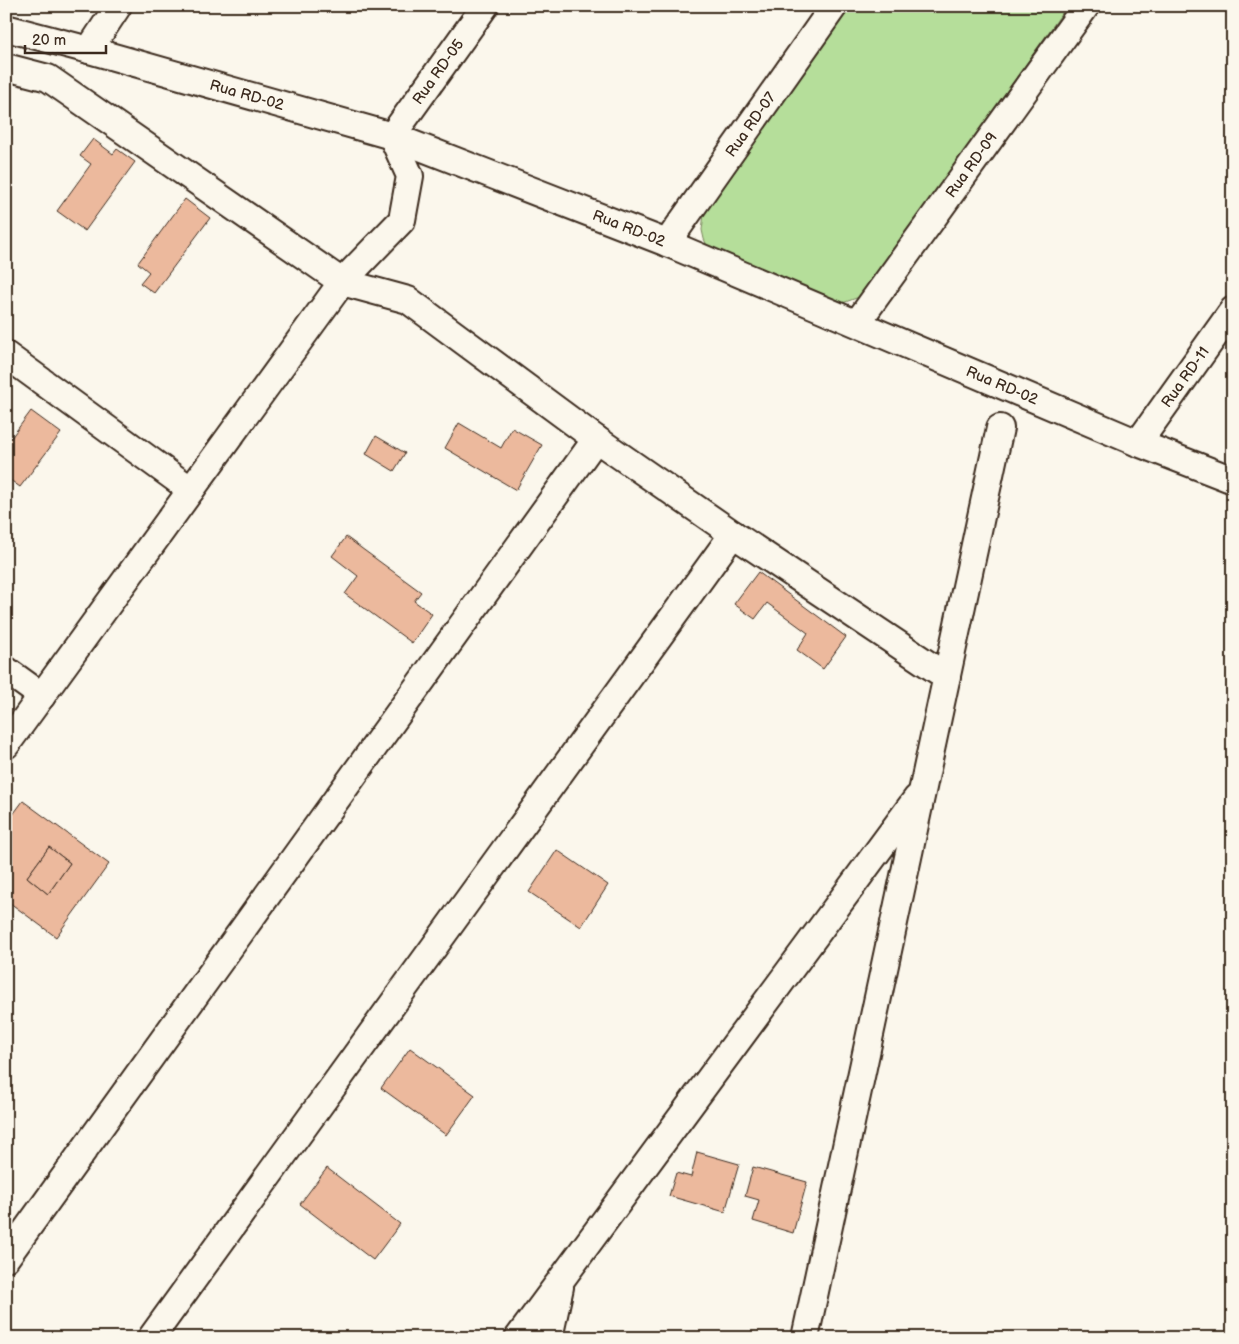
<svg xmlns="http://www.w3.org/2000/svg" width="1239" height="1344" font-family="'Balsamiq Sans',sans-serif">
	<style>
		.green { fill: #b5de9a; stroke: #78845c }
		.building { fill: #ecb99d; stroke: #3b2a1e; fill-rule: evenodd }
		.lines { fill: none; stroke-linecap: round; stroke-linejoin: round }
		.minor-casing { stroke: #3b2a1e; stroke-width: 30 }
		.minor { stroke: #fbf7ec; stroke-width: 26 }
		.labels { text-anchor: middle; stroke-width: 4.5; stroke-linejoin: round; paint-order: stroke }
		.street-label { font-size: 15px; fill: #3b2a1e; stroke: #fbf7ec }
	</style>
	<rect width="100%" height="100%" fill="#fbf7ec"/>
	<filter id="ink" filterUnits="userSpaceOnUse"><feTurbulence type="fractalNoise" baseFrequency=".02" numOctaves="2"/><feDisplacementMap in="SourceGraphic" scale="10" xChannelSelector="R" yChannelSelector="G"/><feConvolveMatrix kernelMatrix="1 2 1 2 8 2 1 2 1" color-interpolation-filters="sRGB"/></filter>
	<g filter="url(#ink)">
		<path class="green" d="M 850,6 L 1067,6 L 862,296 L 837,305 L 709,250 L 704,239 L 702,230 L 704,214 L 748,153 Z"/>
		<g class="building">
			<path d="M 93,139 L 113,154 L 117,149 L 135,162 L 85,231 L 57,211 L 91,164 L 80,156 Z"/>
			<path d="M 185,199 L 210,218 L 154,293 L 140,283 L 149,272 L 138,263 Z"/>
			<path d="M 31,411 L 61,433 L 20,487 L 6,477 L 6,440 L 8,442 Z"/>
			<path d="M 459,423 L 501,448 L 512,428 L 542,445 L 516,490 L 445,448 Z"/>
			<path d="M 376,436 L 405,453 L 394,471 L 366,454 Z"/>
			<path d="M 346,537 L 421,592 L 414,601 L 432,614 L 412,643 L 345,594 L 358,576 L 332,556 Z"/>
			<path d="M 758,572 L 846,637 L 823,669 L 797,650 L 808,633 L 767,603 L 755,619 L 734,604 Z"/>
			<path d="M 23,801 L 109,864 L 56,937 L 6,900 L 6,824 ZM 49,847 L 70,863 L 48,894 L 27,877 Z"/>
			<path d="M 49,847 L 70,863 L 48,894 L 27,877 Z"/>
			<path d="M 557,850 L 608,885 L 581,927 L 529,892 Z"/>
			<path d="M 410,1048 L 475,1095 L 446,1135 L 381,1088 Z"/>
			<path d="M 697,1152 L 739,1164 L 725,1212 L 669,1196 L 676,1173 L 691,1177 Z"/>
			<path d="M 753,1167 L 807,1182 L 793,1233 L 753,1221 L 759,1200 L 745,1196 Z"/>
			<path d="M 327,1168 L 400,1224 L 373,1260 L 300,1204 Z"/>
		</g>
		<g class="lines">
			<g class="minor-casing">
				<g id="minor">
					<path id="s1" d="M 6,28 L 89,50 L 392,136 L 667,243 L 1138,443 L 1233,480"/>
					<path d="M 89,50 L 118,6"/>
					<path d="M 6,67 L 48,78 L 342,282 L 408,300 L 596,439 L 733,534 L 947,677"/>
					<path id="s2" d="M 667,243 L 834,6"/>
					<path id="s3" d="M 857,323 L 1086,6"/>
					<path d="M 6,355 L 191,490"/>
					<path id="s4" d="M 1138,443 L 1233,310"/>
					<path d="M 6,670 L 42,696"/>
					<path id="s5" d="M 6,745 L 342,282 L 402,220 L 410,176 L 392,136 L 485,6"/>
					<path d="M 6,1258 L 596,439"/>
					<path d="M 151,1338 L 733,534"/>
					<path d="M 518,1338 L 917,798"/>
					<path d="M 549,1338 L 560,1287"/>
					<path d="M 805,1338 L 1000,428"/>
				</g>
			</g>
			<use href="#minor" class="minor"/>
		</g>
	</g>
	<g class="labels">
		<g class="street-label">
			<text dy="5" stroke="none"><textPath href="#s5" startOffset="826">Rua RD-05</textPath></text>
			<text dy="5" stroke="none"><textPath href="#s1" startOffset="250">Rua RD-02</textPath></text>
			<text dy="5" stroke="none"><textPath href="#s2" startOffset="145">Rua RD-07</textPath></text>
			<text dy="5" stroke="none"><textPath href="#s3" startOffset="195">Rua RD-09</textPath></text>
			<text dy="5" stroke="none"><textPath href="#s1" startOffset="655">Rua RD-02</textPath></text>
			<text dy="5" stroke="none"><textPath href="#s4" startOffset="81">Rua RD-11</textPath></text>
			<text dy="5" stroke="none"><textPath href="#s1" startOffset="1060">Rua RD-02</textPath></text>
		</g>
	</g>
	<rect width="1239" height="1344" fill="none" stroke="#fbf7ec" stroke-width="25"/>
	<rect x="12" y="12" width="1214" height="1319" fill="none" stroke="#3b2a1e" stroke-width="2" filter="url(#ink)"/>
	<path d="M25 45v8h81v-8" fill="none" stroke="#3b2a1e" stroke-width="2.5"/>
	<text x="32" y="45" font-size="15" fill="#3b2a1e" stroke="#fbf7ec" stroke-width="4" paint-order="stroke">20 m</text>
</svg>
